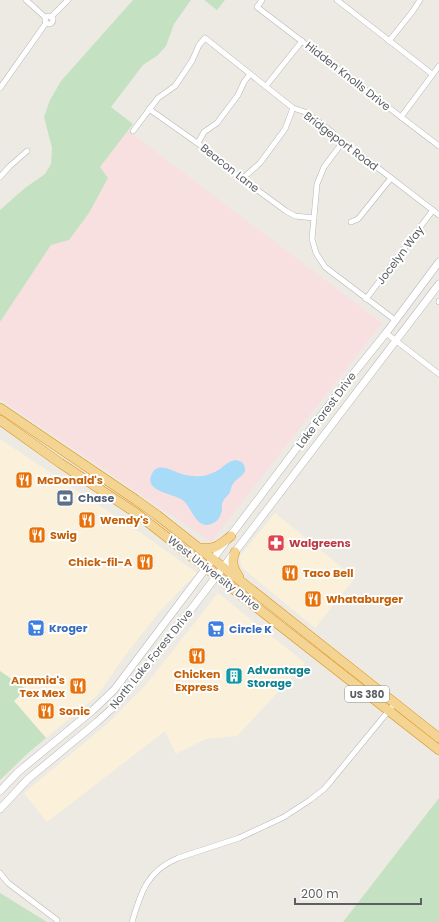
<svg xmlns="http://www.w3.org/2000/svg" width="439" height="922" font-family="Poppins,sans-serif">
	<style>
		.commercial { fill: #fbf1da }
		.medical { fill: #f9e0e0 }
		.green { fill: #c4e2c2 }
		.water { fill: #a8dbf8 }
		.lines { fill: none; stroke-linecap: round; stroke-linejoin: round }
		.street-casing { stroke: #b4b6b9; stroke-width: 6 }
		.secondary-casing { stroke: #b5b8bc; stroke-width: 8 }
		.highway-casing { stroke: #dd8e13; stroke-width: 10 }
		.street { stroke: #fff; stroke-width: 5 }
		.secondary { stroke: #fff; stroke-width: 7 }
		.highway { stroke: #f4d493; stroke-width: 9 }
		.labels { text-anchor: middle; stroke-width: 4; stroke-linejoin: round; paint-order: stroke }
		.shield { fill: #fff; stroke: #8c8f92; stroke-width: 1 }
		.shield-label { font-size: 10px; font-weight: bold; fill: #5b5f63 }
		.street-label { font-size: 11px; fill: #5b5f63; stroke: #fff }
		.food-label { font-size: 11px; font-weight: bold; fill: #c56008; stroke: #fff; text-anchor: start }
		.service-label { font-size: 11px; font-weight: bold; fill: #4e5e75; stroke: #fff; text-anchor: start }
		.health-label { font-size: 11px; font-weight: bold; fill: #be3a42; stroke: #fff; text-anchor: start }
		.shop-label { font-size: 11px; font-weight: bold; fill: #366cbe; stroke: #fff; text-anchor: start }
		.culture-label { font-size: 11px; font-weight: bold; fill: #0d838f; stroke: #fff; text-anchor: start }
	</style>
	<rect width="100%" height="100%" fill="#edeae3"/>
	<g class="commercial">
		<path d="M 0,439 L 151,540 L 197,573 L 160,611 L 124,657 L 97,696 L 46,738 L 14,701 L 26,689 L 0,671 Z"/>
		<path d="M 275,513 L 355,578 L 315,628 L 241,567 L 240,556 Z"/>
		<path d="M 218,593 L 305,663 L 237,736 L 205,739 L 176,754 L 165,731 L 47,822 L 24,793 L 107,724 L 145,686 Z"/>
	</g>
	<path class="medical" d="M 127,130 L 382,323 L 211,542 L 0,399 L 0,322 L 51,245 L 69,240 L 89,213 L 108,178 L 100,167 Z"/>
	<g class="green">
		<path d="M 133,0 L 191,0 L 174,24 L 166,46 L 158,55 L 143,65 L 111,107 L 133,124 L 100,167 L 108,178 L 89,213 L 69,240 L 51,245 L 0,322 L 0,210 L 25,188 L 45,174 L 51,164 L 52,148 L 44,117 L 50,100 L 61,81 Z"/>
		<path d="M 204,0 L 225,0 L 217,10 Z"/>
		<path d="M 0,671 L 26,689 L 14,701 L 46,738 L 27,754 L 0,780 Z"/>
		<path d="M 439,798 L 439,922 L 343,922 Z"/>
		<path d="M 0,893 L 47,922 L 0,922 Z"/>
	</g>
	<path class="water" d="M 236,460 L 242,462 C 251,474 238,476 233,484 C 231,486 231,490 230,492 C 228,496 224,498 223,502 C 221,504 222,505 222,508 C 222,515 218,522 211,524 C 195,530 192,505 181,499 C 173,494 145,491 151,476 C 156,461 170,470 179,473 C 184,475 189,476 194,476 C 204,477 212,474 220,469 C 225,465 229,461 236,460 Z"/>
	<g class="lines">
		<g class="street-casing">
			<g id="street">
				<path d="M 26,0 L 46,18"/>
				<path d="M 262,0 L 257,7 L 439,146"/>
				<path d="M 337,0 L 432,74"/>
				<circle cx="49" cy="20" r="4"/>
				<path d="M 51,17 L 68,0"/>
				<path d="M 389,41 L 413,11 L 420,0"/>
				<path d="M 266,86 L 302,41"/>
				<path d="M 0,88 L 46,23"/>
				<path d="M 149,109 L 203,147 L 222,164 L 286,211 L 295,216 L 314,218"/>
				<path d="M 401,117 L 439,66"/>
				<path d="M 133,131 L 158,98 L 175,86 L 192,61 L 199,45 L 205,38 L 293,108 L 305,112 L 332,132 L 342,143 L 356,154 L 369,161 L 439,215"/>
				<path d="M 198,143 L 204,132 L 217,123 L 238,95 L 244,82 L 250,74"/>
				<path d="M 342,143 L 324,167 L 317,184 L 312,239 L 316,253 L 325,267 L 395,320"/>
				<path d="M 0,177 L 10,166 L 27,151"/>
				<path d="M 242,179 L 260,163 L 285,129 L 293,108"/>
				<path d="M 351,222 L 358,219 L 391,178"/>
				<path d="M 366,299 L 433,210"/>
				<path d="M 439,301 L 439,302"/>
				<path d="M 386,333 L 439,374"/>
				<path d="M 0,873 L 8,883 L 57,920 L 57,922"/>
				<path d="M 132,922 C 141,892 147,871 178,858 L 239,838 L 284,817 L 310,800 L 324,789 L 331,781 L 395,703"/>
			</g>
		</g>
		<g class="secondary-casing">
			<g id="secondary">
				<path d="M 0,791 L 18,772 L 92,711 L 114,690 L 345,384 L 386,333 L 439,262"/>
				<path d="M 0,809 L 28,779 L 97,722 L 118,703 L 196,603 L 439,284"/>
			</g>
		</g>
		<g class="highway-casing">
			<g id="highway">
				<path d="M 0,408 L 136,500 L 157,515 L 439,738"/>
				<path d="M 0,420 L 60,463 L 136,513 L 159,531 L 439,750"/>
				<path d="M 200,548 C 216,550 219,545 231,536"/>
				<path d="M 235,552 C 231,562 233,568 239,577"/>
			</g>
		</g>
		<use href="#street" class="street"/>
		<use href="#secondary" class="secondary"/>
		<use href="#highway" class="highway"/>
	</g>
	<defs>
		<g id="restaurant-square" transform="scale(0.9)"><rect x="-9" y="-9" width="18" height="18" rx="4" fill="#e8710a" stroke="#fff"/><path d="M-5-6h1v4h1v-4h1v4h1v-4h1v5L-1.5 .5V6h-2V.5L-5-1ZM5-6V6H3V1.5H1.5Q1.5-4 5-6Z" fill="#fff"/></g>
		<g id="bank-square" transform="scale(0.9)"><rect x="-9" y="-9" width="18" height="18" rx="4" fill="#5c6f8a" stroke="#fff"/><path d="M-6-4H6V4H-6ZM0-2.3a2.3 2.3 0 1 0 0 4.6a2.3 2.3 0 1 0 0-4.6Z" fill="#fff"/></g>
		<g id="pharmacy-square" transform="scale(0.9)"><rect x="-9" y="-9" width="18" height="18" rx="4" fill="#e0444e" stroke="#fff"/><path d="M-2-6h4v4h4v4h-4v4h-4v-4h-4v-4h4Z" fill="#fff"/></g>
		<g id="supermarket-square" transform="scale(0.9)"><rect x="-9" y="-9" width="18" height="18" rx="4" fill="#3f7fe0" stroke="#fff"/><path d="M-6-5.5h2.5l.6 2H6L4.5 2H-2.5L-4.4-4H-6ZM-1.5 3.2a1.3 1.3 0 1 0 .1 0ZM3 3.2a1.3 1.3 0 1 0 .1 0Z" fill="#fff"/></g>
		<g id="building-square" transform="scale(0.9)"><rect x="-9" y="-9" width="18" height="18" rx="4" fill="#0f9aa8" stroke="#fff"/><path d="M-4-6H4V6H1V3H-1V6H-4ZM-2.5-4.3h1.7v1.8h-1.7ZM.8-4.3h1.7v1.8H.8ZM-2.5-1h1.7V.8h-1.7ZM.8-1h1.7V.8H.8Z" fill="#fff"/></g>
	</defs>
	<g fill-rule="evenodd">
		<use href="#restaurant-square" x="24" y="480"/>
		<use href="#bank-square" x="65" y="498"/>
		<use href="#restaurant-square" x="87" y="520"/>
		<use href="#restaurant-square" x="37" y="535"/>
		<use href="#pharmacy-square" x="276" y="543"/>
		<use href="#restaurant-square" x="145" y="562"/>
		<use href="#restaurant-square" x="290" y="573"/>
		<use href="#restaurant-square" x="313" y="599"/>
		<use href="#supermarket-square" x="36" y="628"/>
		<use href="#supermarket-square" x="216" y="629"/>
		<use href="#restaurant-square" x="197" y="656"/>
		<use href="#building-square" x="234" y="676"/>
		<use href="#restaurant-square" x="78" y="686"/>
		<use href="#restaurant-square" x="46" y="711"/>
	</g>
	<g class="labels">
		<rect class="shield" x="345" y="686" width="44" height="16" rx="3"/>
		<g class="shield-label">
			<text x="367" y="698">US 380</text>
		</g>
		<g class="street-label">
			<text transform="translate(348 76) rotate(38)" y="4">Hidden Knolls Drive</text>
			<text transform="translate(341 141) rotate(37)" y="4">Bridgeport Road</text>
			<text transform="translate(230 168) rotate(38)" y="4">Beacon Lane</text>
			<text transform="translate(400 255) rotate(-53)" y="4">Jocelyn Way</text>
			<text transform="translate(326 410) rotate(-53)" y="4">Lake Forest Drive</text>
			<text transform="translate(214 573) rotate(38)" y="4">West University Drive</text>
			<text transform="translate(151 659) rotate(-51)" y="4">North Lake Forest Drive</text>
		</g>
		<g class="food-label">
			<text x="37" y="484">McDonald's</text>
			<text x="100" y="524">Wendy's</text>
			<text x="50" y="539">Swig</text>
			<text x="132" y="566" text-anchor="end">Chick-fil-A</text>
			<text x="303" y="577">Taco Bell</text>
			<text x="326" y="603">Whataburger</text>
			<text x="197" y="678" text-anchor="middle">Chicken<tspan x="197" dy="13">Express</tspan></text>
			<text x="65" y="684" text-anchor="end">Anamia's<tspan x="65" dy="13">Tex Mex</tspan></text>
			<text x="59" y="715">Sonic</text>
		</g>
		<g class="service-label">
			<text x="78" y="502">Chase</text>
		</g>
		<g class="health-label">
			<text x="289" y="547">Walgreens</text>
		</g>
		<g class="shop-label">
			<text x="49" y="632">Kroger</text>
			<text x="229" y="633">Circle K</text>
		</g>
		<g class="culture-label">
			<text x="247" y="674">Advantage<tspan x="247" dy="13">Storage</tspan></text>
		</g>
	</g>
	<path d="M295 898v6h126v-6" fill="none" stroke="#5b5f63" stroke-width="2"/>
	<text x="301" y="898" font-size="12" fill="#5b5f63" stroke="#ffffff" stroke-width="3" paint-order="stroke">200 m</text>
</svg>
